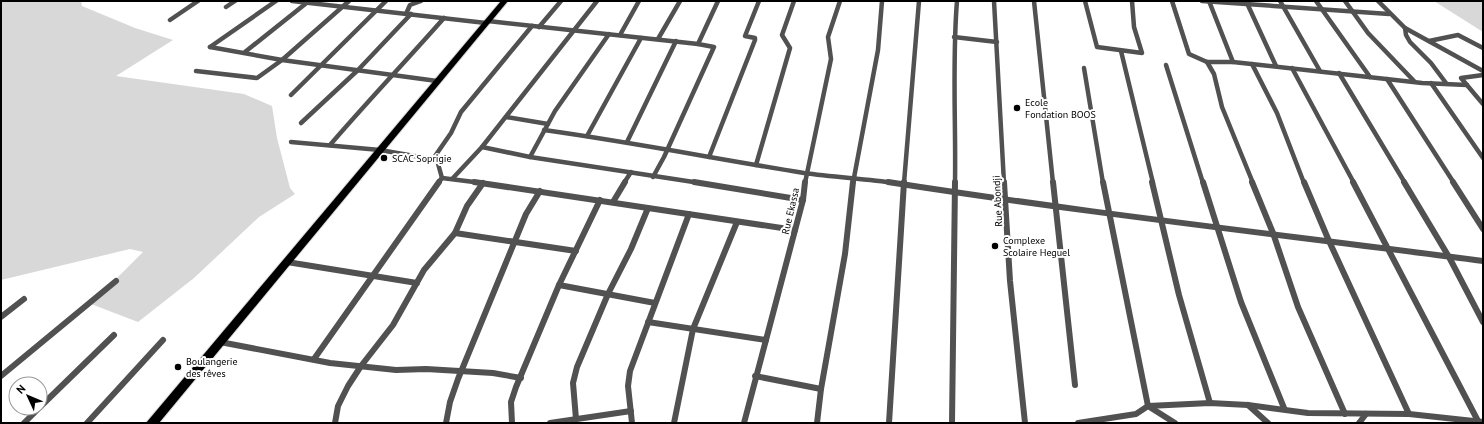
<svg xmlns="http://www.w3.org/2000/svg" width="1484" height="424" font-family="'PT Sans',sans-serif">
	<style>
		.green { fill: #d8d8d8 }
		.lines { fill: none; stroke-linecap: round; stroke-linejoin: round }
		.trunk-casing { stroke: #dbdbdb; stroke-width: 2 }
		.minor-far1 { stroke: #515151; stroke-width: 4.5 }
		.minor { stroke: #515151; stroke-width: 6 }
		.trunk { fill: #000; fill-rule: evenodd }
		.poi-dot { fill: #000; stroke: #fff; stroke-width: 1.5 }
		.labels { text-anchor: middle; stroke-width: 4; stroke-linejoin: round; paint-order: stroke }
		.poi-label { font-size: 10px; fill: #000; stroke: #fff; text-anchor: start }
		.street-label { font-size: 10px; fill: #000; stroke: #fff }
	</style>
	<rect width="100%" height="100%" fill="#fff"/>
	<g class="green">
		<path d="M 1,1 L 81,1 L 82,6 L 135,28 L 173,40 L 116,76 L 244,94 L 272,106 L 277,138 L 290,188 L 295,194 L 259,217 L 194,278 L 138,322 L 91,304 L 143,252 L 130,249 L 1,280 Z"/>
		<path d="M 1434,1 L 1483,1 L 1483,32 Z"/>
	</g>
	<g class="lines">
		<g class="trunk-casing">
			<path id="trunk" d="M 501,1 L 508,1 L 159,423 L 146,423 Z"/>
		</g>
		<g class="minor-far1">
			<path d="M 292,1 L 486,23"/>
			<path d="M 994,1 L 1004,183"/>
			<path d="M 1034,1 L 1053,183"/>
			<path d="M 1085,1 L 1097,47 L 1142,53 L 1134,27 L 1132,1"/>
			<path d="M 1172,1 L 1189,54 L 1207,62 L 1233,62 L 1422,83 L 1467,85"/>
			<path d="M 1202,1 L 1389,14"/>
			<path d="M 1209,1 L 1233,62"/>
			<path d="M 1246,1 L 1276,66"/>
			<path d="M 1280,1 L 1320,71"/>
			<path d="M 1316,1 L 1370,77"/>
			<path d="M 1345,1 L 1368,33 L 1414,81"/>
			<path d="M 1378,1 L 1405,28 L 1406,35 L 1410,42 L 1431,63 L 1446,83"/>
			<path d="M 226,7 L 235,1"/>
			<path d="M 406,14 L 410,5 L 421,1"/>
			<path d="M 170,20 L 198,1"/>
			<path d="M 488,21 L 698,44"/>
			<path d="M 539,27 L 561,1"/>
			<path d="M 1405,28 L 1483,71"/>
			<path d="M 620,35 L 639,1"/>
			<path d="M 954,37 L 997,42"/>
			<path d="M 658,39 L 680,1"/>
			<path d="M 1429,41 L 1458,35 L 1483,48"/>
			<path d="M 210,47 L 282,60 L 437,81"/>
			<path d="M 210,47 L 276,1"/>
			<path d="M 1121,51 L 1153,183"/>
			<path d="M 245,52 L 309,1"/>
			<path d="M 1207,62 L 1214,74 L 1222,107 L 1253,183"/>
			<path d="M 1252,64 L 1277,113 L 1304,183"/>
			<path d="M 1166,65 L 1203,183"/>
			<path d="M 1084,68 L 1103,183"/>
			<path d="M 1292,68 L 1354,183"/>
			<path d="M 196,71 L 257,78 L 282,60 L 349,1"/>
			<path d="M 1339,73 L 1405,183"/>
			<path d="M 1483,75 L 1461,78 L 1483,104"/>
			<path d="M 1387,79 L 1454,183"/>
			<path d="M 1431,83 L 1483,158"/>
			<path d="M 291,95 L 386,1"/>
			<path d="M 506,117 L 548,124"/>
			<path d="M 301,123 L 358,70 L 411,14"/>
			<path d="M 544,130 C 631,142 717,159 804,173 C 834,177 865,179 895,183"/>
			<path d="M 587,136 L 641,38"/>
			<path d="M 291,142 L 380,150 L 437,160 L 442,178"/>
			<path d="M 627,142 L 676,41"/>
			<path d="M 330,145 C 367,102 406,61 444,18"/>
			<path d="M 482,147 L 530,157 L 700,183"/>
			<path d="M 530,157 L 555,111 L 609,34"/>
			<path d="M 709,157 L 755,40 L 755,38 L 745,36 L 759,1"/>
			<path d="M 433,159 L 451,133 L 461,112 L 532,26"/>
			<path d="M 756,165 L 790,48 L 782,35 L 794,1"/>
			<path d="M 653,177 L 664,157 L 714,47 L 698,44 L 718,1"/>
			<path d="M 442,178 L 482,183"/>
			<path d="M 453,178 L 482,147 L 597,1"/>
			<path d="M 438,183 L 442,178"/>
			<path d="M 624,183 L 631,172"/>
			<path d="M 805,183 L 831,59 L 828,37 L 840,1"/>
			<path d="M 853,183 L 878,50 L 882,1"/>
			<path d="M 904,183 L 919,1"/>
			<path d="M 955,183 C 956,123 952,61 957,1"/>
		</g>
		<g class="minor">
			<path d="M 474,182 L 795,230"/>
			<path d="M 694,182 L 803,200"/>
			<path d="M 888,182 C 1086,213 1285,235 1483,261"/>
			<path d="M 1004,182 L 1010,281 L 1025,423"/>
			<path d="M 1053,182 L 1075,385"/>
			<path d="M 1103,182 L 1148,406 L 1175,423"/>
			<path d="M 1152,182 L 1179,295 L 1210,403"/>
			<path d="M 1203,182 L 1241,302 L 1284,408"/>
			<path d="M 1252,182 L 1273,233 L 1298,307 L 1345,414"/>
			<path d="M 1304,182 L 1329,241 L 1409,414"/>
			<path d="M 1353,182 L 1478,421"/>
			<path d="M 1404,182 L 1449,257 L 1483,322"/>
			<path d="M 1453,182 L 1483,229"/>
			<path d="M 613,202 L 625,182"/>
			<path d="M 455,233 L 576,251"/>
			<path d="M 287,262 L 417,283"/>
			<path d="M 559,285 L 655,303"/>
			<path d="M 1,317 L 24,299"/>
			<path d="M 648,322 L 766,340"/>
			<path d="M 220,342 L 330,363 L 396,370 L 426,369 L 493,373 L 521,378"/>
			<path d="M 314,359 L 439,182"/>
			<path d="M 1,376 L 116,281"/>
			<path d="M 755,376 L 821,389"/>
			<path d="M 1248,405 L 1268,423"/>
			<path d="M 40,407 L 114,335"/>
			<path d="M 576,419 L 573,383 L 577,367 L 608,294 L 631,249 L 648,208"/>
			<path d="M 24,423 L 39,408"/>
			<path d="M 87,423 L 163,340"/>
			<path d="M 335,423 L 338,406 L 348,386 L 361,366 L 393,325 L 424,270 L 455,233 L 467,206 L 483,183"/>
			<path d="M 446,423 L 450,402 L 458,379 L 526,214 L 540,191"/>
			<path d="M 512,423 L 511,402 L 516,387 L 559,285 L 600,200"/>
			<path d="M 550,423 L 631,411"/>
			<path d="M 632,423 L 628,386 L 630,371 L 689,214"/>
			<path d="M 674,423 L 693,329 L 737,222"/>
			<path d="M 744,423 L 803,200 L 805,182"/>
			<path d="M 817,423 L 821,389 L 845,254 L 853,182"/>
			<path d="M 889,423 L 904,182"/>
			<path d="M 952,423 L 955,182"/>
			<path d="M 1078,423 L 1136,414 L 1148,406 L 1210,403 L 1248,405 L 1308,413 L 1409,414 L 1483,422"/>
			<path d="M 1359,423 L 1366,414"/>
		</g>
		<use href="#trunk" class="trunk"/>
	</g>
	<g class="poi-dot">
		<circle cx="1017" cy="108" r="4"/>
		<circle cx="384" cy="158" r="4"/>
		<circle cx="995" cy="246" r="4"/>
		<circle cx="178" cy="367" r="4"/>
	</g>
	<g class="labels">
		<g class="poi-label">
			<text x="1025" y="106">Ecole<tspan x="1025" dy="12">Fondation BOOS</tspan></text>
			<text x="392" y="162">SCAC Soprigie</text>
			<text x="1003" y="244">Complexe<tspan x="1003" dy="12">Scolaire Heguel</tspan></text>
			<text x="186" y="365">Boulangerie<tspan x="186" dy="12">des rêves</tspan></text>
		</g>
		<g class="street-label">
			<text transform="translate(997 201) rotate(-93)" y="4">Rue Abondji</text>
			<text transform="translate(790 211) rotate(-77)" y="4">Rue Ekassa</text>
		</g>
	</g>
	<rect width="1484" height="424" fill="none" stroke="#000000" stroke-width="4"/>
	<g transform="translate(28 396) rotate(314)"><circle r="19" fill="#ffffff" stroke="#999999"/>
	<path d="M0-3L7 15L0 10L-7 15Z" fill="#000000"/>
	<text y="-6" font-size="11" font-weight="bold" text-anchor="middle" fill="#000000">N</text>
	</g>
</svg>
